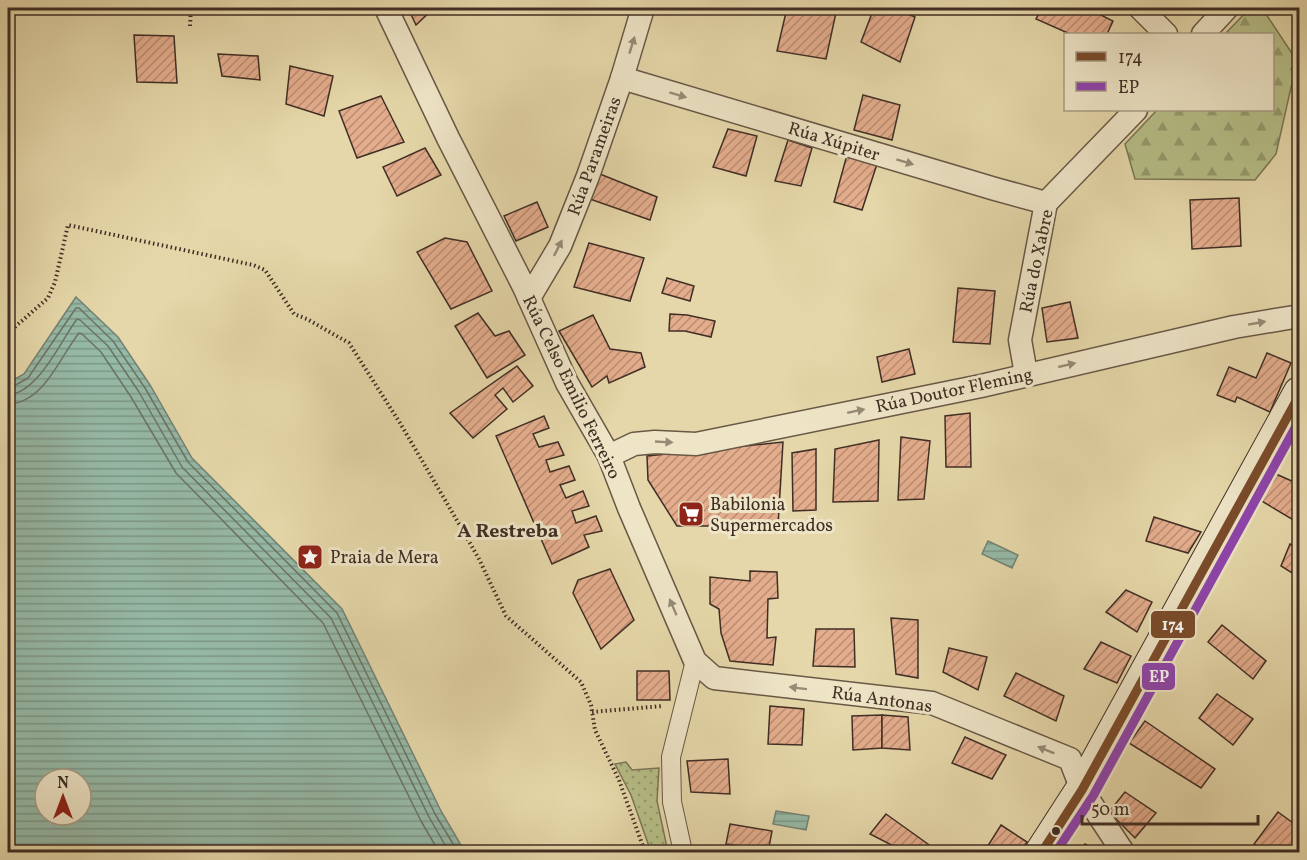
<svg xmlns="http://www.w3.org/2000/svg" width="1307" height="860" font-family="Vollkorn,serif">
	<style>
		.grass { fill: url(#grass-dots); stroke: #7b7656; stroke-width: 1.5 }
		.forest { fill: url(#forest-firs); stroke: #7b7656; stroke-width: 1.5 }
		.water { fill: url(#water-rules); stroke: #748274; stroke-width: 1.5; fill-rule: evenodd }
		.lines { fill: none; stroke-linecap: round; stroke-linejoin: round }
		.shore { stroke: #6b7466; stroke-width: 1.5 }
		.building { fill: url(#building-hatch); stroke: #402e25; stroke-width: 1.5 }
		.pedestrian-casing { stroke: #695846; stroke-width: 20 }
		.minor-casing { stroke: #695846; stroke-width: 25 }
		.secondary-casing { stroke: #402e25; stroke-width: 35 }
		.path { stroke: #402e25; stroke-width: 4; stroke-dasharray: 1.5 3; stroke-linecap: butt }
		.pedestrian { stroke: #eee5c7; stroke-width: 18 }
		.minor { stroke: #eee5c7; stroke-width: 22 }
		.secondary { stroke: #eee5c7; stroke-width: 33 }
		.bus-1-casing { stroke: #eee5c7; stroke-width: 14 }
		.bus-2-casing { stroke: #eee5c7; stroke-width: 14 }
		.bus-1 { stroke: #7a4b2a; stroke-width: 9 }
		.bus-2 { stroke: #8e44ad; stroke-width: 9 }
		.oneway { fill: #978a76 }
		.bus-dot { fill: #402e25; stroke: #eee5c7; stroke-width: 2 }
		.labels { text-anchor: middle; stroke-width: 6; stroke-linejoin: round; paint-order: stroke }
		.street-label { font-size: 18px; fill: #402e25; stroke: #eee5c7 }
		.poi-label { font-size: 18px; fill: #402e25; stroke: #eee5c7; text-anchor: start }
		.neighbourhood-label { font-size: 20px; font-weight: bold; fill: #402e25; stroke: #eee5c7 }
		.line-badge { stroke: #eee5c7; stroke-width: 2 }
		.badge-label { font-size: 16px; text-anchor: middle; font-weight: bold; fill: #fff }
	</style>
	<defs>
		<pattern id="grass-dots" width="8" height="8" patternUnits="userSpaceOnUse" patternTransform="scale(1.5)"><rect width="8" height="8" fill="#b6be87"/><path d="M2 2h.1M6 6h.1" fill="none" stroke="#959b6e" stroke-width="1.8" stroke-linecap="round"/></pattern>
		<pattern id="forest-firs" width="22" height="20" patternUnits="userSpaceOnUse" patternTransform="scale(1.5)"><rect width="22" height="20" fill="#b6be87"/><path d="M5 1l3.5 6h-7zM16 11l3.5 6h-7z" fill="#959b6e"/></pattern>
		<pattern id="water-rules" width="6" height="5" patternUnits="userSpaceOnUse" patternTransform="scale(1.5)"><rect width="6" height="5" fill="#96baa8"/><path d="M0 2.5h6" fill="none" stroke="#7c9889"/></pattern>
		<pattern id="building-hatch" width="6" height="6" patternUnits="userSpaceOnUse" patternTransform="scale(1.5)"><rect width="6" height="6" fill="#e4ad8d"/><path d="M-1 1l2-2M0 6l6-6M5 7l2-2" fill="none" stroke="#ba8d73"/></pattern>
	</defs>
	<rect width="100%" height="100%" fill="#e5d7a9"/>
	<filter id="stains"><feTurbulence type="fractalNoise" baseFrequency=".00333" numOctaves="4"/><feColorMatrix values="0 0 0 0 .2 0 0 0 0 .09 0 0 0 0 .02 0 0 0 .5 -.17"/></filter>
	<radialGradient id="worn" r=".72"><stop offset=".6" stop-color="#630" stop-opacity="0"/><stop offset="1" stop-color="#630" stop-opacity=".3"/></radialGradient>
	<path class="grass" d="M 626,762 L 632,770 L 659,768 L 657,801 L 668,852 L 651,852 L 631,795 L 615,764 Z"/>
	<path class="forest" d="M 1250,8 L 1262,8 L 1297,61 L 1276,154 L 1255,180 L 1135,179 L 1125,144 L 1157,110 L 1272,110 L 1272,34 L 1225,34 Z"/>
	<g class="water">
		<path d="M 76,297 L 118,337 L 150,385 L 192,458 L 342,609 L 441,811 L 465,852 L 8,852 L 8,383 L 24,374 ZM 45,779 L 81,779 L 81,815 L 45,815 Z"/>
		<path d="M 988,541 L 1018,555 L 1012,568 L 982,554 Z"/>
		<path d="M 776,811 L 809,816 L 806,830 L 773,824 Z"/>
	</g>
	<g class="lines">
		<g class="shore">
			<path d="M 8,387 L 12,387 L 28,378 L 76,308 L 79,308 L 113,341 L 145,388 L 188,462 L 337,613 L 435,814 L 458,852"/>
			<path d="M 8,395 C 38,393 60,342 77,319 L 80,320 L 108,346 L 139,392 L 182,467 L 331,618 L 429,817 L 449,852"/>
			<path d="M 8,404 C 44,403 59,358 79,333 L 82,334 L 101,352 L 131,397 L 176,473 L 323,623 L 421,821 L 439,852"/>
		</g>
	</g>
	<g class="building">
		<path d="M 260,8 L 299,8 L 298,14 L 260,10 Z"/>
		<path d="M 408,8 L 434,8 L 416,25 Z"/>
		<path d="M 787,8 L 837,8 L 826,59 L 777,51 Z"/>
		<path d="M 874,8 L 894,8 L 915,17 L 900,62 L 861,42 Z"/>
		<path d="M 1042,8 L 1087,8 L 1113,21 L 1107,34 L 1070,34 L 1036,19 Z"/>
		<path d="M 1281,8 L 1292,8 L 1283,14 Z"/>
		<path d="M 134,35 L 174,36 L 177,83 L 137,82 Z"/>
		<path d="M 218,54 L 258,56 L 260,80 L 222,76 Z"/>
		<path d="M 290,66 L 333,76 L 324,116 L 286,104 Z"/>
		<path d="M 863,95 L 900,105 L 892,140 L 854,130 Z"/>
		<path d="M 381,96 L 404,142 L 357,158 L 339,111 Z"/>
		<path d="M 728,129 L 757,136 L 746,176 L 713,167 Z"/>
		<path d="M 788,140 L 812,148 L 801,186 L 775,181 Z"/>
		<path d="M 425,148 L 441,175 L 397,196 L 383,167 Z"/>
		<path d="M 847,155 L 877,164 L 862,210 L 834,202 Z"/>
		<path d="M 595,172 L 657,197 L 650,220 L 587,198 Z"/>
		<path d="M 1239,198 L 1241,246 L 1192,249 L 1190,200 Z"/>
		<path d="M 537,202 L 548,227 L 516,241 L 504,216 Z"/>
		<path d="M 445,238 L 467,242 L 492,291 L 451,309 L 417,252 Z"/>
		<path d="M 589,243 L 644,258 L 630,301 L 574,287 Z"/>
		<path d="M 8,266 L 12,267 L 8,287 Z"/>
		<path d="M 667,278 L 694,286 L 690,301 L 662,293 Z"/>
		<path d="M 958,288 L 995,291 L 990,344 L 953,342 Z"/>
		<path d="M 1070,302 L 1078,338 L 1047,342 L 1042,308 Z"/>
		<path d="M 478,313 L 495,336 L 509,331 L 525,355 L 487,378 L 455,326 Z"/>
		<path d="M 670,314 L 687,315 L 715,321 L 711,337 L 685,331 L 669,331 Z"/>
		<path d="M 593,315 L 610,349 L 641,353 L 645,367 L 609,383 L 607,376 L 592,387 L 559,331 Z"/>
		<path d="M 909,349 L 915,374 L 882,382 L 877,357 Z"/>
		<path d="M 1267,353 L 1291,363 L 1270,412 L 1237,397 L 1235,402 L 1217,395 L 1229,367 L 1256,378 Z"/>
		<path d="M 517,366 L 533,386 L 513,402 L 503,388 L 495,395 L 507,409 L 473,438 L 450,413 Z"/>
		<path d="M 970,413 L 971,467 L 946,467 L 945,416 Z"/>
		<path d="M 544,416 L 549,428 L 533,434 L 539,447 L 558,442 L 564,455 L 546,460 L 550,472 L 569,466 L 575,480 L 560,485 L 566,498 L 583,491 L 589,506 L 572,511 L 576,523 L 596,516 L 602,531 L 584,535 L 589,547 L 552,564 L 496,436 Z"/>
		<path d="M 1300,423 L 1300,445 L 1290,440 Z"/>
		<path d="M 901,437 L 930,441 L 924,499 L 898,500 Z"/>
		<path d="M 879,440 L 878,501 L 833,502 L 835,449 Z"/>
		<path d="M 783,442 L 778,526 L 677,526 L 648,480 L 647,456 Z"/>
		<path d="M 816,449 L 816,510 L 793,511 L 792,453 Z"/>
		<path d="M 1300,473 L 1300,524 L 1260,500 L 1276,474 L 1294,482 Z"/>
		<path d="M 1154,517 L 1201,532 L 1188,553 L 1146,541 Z"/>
		<path d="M 1290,544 L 1300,549 L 1300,578 L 1281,566 Z"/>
		<path d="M 610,569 L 634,620 L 601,649 L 573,593 L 578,580 Z"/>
		<path d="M 750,571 L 777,572 L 778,598 L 768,599 L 767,638 L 776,637 L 773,665 L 730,661 L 721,633 L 719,609 L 710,604 L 710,577 L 750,581 Z"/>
		<path d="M 1126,590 L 1152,602 L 1137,632 L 1106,612 Z"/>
		<path d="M 891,618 L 918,620 L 918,678 L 896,674 Z"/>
		<path d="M 1222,625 L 1266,661 L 1253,679 L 1208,642 Z"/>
		<path d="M 816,629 L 854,629 L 855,667 L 813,666 Z"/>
		<path d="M 1101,642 L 1131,656 L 1117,683 L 1084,669 Z"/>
		<path d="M 949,648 L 987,657 L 978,690 L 943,672 Z"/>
		<path d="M 637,671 L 669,671 L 670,700 L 637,700 Z"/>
		<path d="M 1016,673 L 1064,696 L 1056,721 L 1004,696 Z"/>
		<path d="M 1217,694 L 1253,719 L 1233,745 L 1199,718 Z"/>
		<path d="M 770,706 L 804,709 L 802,745 L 768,744 Z"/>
		<path d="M 882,715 L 882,748 L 853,750 L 852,716 Z"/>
		<path d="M 882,715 L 908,717 L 910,750 L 882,748 Z"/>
		<path d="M 1145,721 L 1215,769 L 1201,788 L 1129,743 Z"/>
		<path d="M 965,737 L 1006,755 L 992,779 L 952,763 Z"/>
		<path d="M 728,759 L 730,794 L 691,792 L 687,761 Z"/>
		<path d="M 1125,792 L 1156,813 L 1135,838 L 1109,812 Z"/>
		<path d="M 1278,812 L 1300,828 L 1299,852 L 1265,852 L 1254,844 Z"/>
		<path d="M 886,814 L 939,852 L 905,852 L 870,834 Z"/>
		<path d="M 730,824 L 772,831 L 768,852 L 740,852 L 741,846 L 726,844 Z"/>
		<path d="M 1001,825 L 1027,842 L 1020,852 L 984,852 Z"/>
		<path d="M 1085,844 L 1099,852 L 1079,852 Z"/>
	</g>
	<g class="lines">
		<g class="pedestrian-casing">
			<path id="pedestrian" d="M 683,852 L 672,802 L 671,757 L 695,661"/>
		</g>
		<g class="minor-casing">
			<g id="minor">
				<path d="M 386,8 L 448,138 L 524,287 L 567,383 L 609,456 L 629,508 L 695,661 L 714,678 L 932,703 L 1070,759 L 1082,790 L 1123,852"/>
				<path d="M 1140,8 L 1166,34"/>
				<path d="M 1203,34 L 1227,8"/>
				<path d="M 622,78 L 995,189 L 1046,203"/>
				<path d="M 529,298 L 560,246 L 588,176 L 622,78 L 643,8"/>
				<path d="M 1026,374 L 1020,340 L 1046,203 L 1136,110"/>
				<path d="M 609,456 L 634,444 L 655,442 L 696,444 L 981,386 L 1234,327 L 1294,317 L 1300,320"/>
			</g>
		</g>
		<g class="secondary-casing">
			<path id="secondary" d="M 1042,852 L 1082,790 L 1300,393"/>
		</g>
		<g class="path">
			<path d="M 190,26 L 191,8"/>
			<path d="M 8,333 L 48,298 L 55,282 L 68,225 L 253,265 L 265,270 L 294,314 L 307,319 L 349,343 L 400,423 L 455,517 L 479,559 L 506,616 L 581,682 L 591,705 L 595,730 L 619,780 L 645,852"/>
			<path d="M 592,712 L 663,706"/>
		</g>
		<use href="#pedestrian" class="pedestrian"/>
		<use href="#minor" class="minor"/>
		<use href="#secondary" class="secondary"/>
		<g class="bus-1-casing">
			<path id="bus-1" d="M 1042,852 L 1082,790 L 1300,394"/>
		</g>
		<g class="bus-2-casing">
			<path id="bus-2" d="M 1056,852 L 1093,796 L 1300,419"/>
		</g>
		<use href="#bus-1" class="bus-1"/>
		<use href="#bus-2" class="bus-2"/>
	</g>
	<defs><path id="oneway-solid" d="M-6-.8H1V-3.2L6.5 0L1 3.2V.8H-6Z" transform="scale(1.5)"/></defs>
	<g class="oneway">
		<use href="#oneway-solid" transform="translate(632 45) rotate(-73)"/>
		<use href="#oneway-solid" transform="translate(678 95) rotate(17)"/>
		<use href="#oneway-solid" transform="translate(905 162) rotate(17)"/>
		<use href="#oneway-solid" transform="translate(558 248) rotate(-63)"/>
		<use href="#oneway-solid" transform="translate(1257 323) rotate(-10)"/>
		<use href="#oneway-solid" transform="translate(1067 365) rotate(-13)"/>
		<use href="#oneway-solid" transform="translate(856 411) rotate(-12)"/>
		<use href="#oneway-solid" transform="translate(664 442) rotate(3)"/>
		<use href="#oneway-solid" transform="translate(673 607) rotate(-113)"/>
		<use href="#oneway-solid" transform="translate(798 688) rotate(-173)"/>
		<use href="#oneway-solid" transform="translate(1046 750) rotate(-158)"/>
	</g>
	<defs>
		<g id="supermarket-square" transform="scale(1.35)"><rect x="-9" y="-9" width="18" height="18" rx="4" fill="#8f2418" stroke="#eee5c7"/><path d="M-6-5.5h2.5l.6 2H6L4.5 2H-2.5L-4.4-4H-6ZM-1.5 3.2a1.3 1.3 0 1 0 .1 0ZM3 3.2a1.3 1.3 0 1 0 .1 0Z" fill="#fff"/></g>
		<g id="sight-square" transform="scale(1.35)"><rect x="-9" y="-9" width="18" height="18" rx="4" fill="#8f2418" stroke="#eee5c7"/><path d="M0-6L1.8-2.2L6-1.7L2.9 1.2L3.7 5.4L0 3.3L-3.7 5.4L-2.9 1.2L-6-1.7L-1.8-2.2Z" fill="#fff"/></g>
	</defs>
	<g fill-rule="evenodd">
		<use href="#supermarket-square" x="691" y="514"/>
		<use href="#sight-square" x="310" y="557"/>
	</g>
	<circle class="bus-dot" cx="1056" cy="831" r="5"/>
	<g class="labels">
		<g class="street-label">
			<text transform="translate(834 141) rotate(17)" y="6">Rúa Xúpiter</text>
			<text transform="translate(594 156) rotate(-70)" y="6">Rúa Parameiras</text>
			<text transform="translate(1036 261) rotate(-78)" y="6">Rúa do Xabre</text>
			<text transform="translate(572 387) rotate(64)" y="6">Rúa Celso Emilio Ferreiro</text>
			<text transform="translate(954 390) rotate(-12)" y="6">Rúa Doutor Fleming</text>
			<text transform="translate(882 699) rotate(8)" y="6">Rúa Antonas</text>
		</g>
		<g class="poi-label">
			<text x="710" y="510">Babilonia<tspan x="710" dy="21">Supermercados</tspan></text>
			<text x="330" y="563">Praia de Mera</text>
		</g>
		<g class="neighbourhood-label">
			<text x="508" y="537">A Restreba</text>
		</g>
	</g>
	<g class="line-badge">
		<rect x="1150" y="610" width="46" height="29" rx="6" fill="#7a4b2a"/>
		<rect x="1141" y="662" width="35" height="29" rx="6" fill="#8e44ad"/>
	</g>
	<g class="badge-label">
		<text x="1173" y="630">174</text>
		<text x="1159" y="682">EP</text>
	</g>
	<rect width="1307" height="860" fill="none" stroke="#e5d7a9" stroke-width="30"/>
	<rect x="9" y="9" width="1289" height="842" fill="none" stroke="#402e25" stroke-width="3"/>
	<rect x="15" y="15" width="1277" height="830" fill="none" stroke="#402e25" stroke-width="1.5"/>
	<rect x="1064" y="33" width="210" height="78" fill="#eee5c7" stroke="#a89c86" stroke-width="1.5"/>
	<rect x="1076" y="52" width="30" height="9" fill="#7a4b2a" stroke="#a89c86" stroke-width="1.5"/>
	<text x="1118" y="63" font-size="18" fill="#402e25">174</text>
	<rect x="1076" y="82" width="30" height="9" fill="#8e44ad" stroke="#a89c86" stroke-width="1.5"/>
	<text x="1118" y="93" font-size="18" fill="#402e25">EP</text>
	<g transform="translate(63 797)"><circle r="28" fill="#eee5c7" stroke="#a89c86" stroke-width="1.5"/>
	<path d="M0-4.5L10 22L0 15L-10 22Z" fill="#8f2418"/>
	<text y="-9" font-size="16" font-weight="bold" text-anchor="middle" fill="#402e25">N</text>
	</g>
	<path d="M1082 815v9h176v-9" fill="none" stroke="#402e25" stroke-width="3"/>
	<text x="1091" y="815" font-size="18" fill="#402e25" stroke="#eee5c7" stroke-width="4.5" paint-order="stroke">50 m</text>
	<rect width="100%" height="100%" filter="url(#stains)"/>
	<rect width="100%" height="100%" fill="url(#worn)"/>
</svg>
